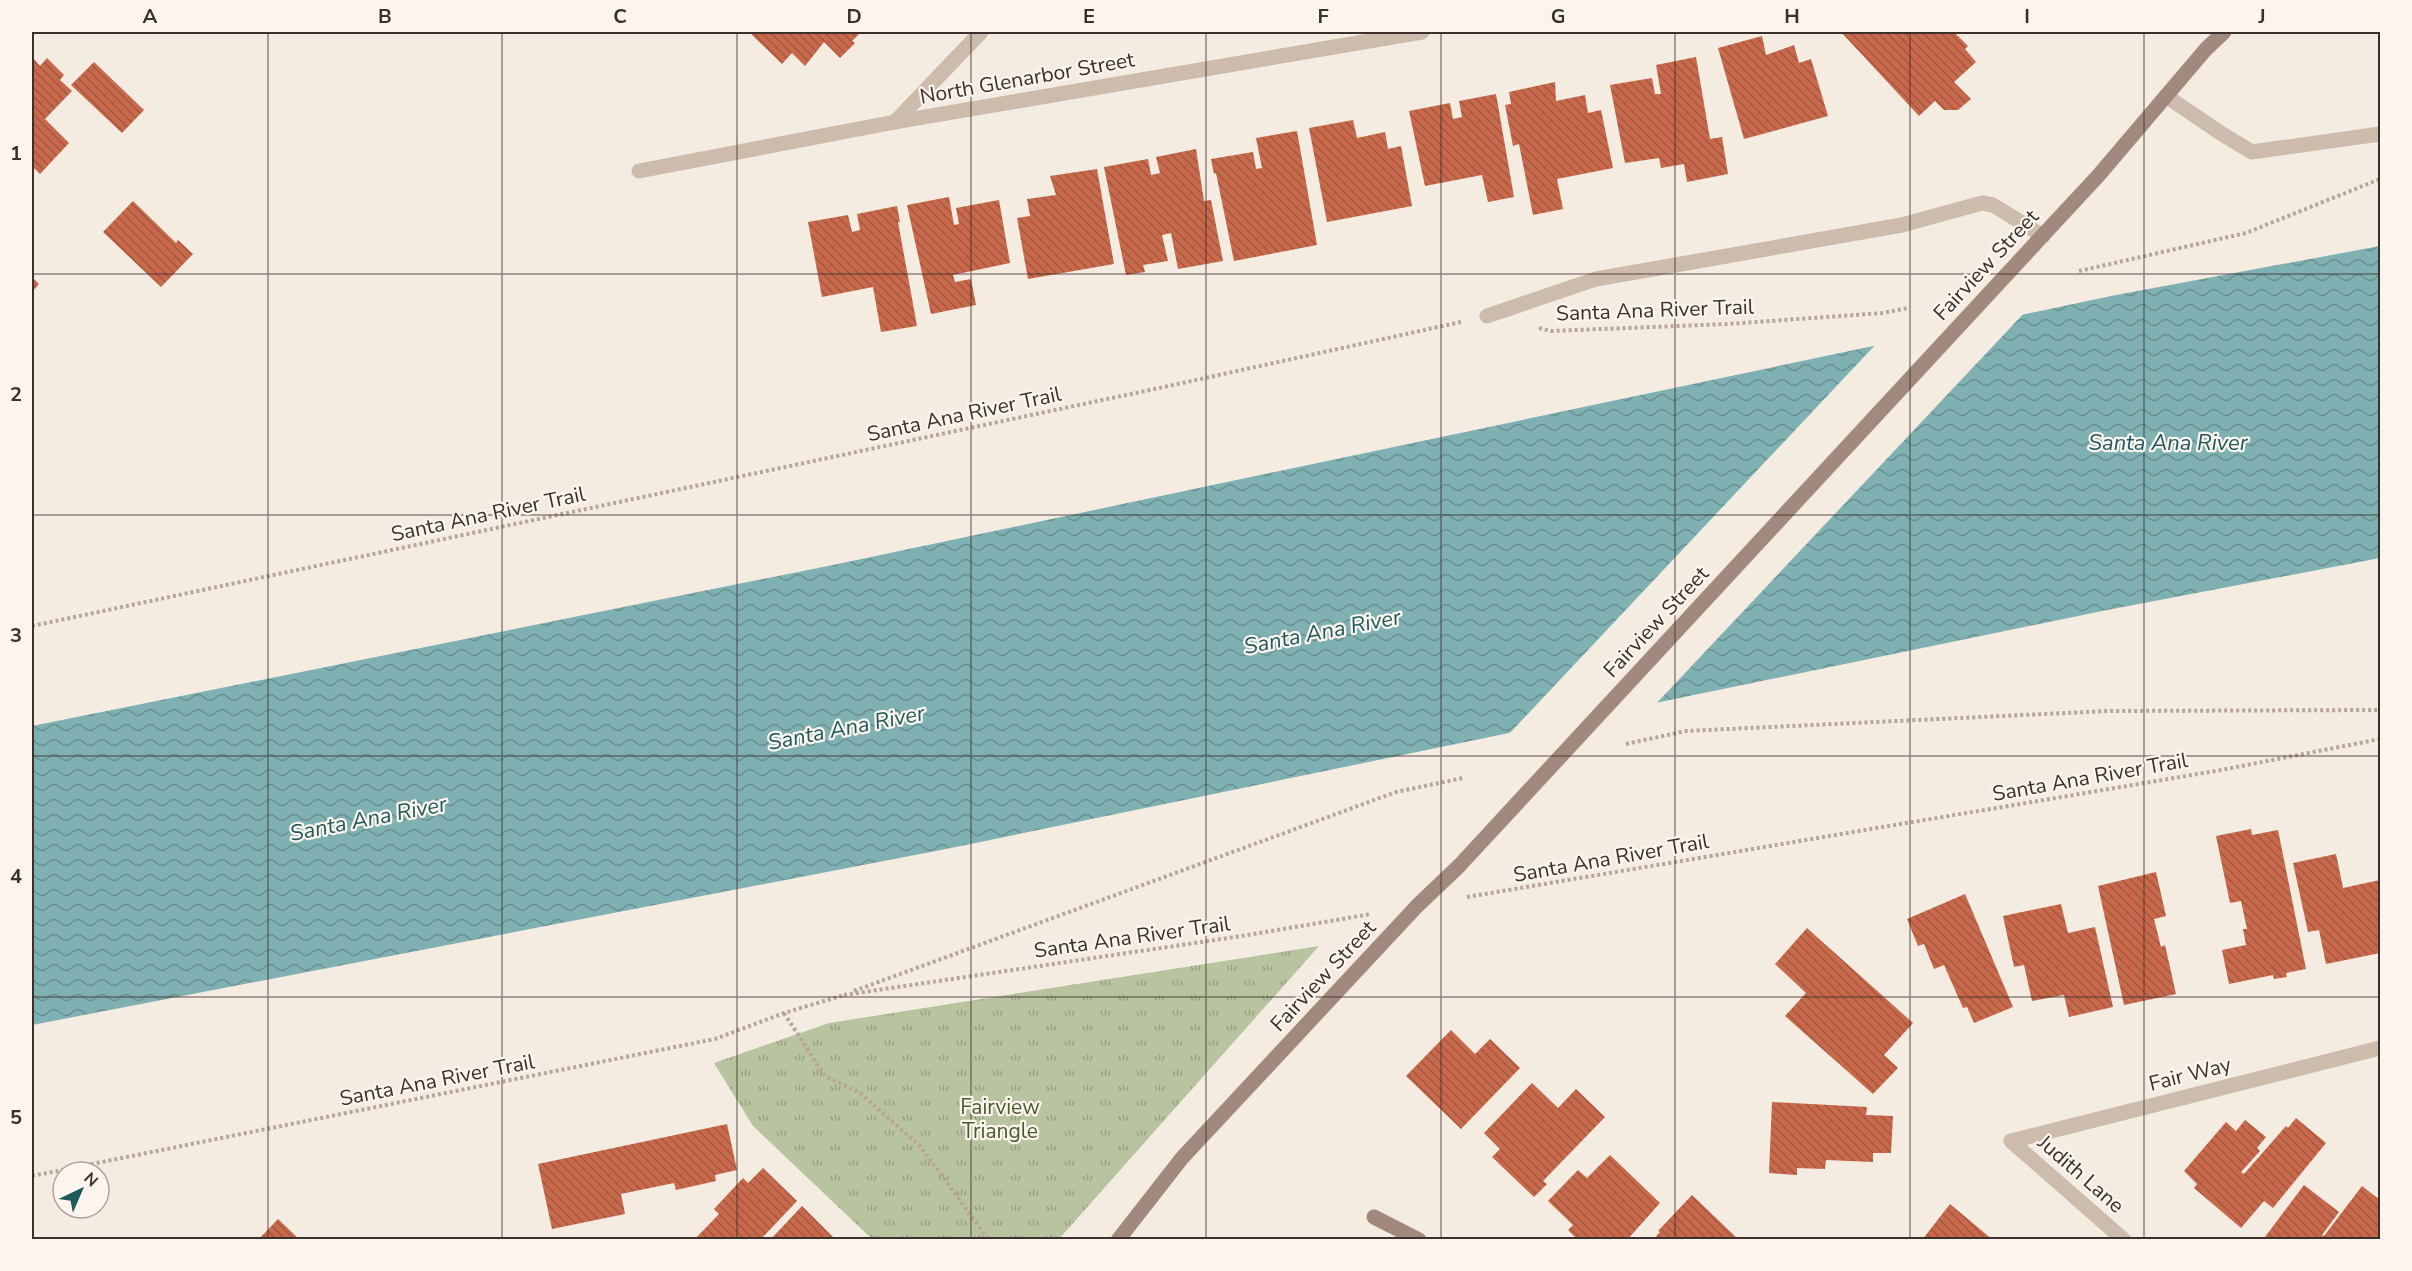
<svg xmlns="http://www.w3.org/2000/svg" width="2412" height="1271" font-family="'Nunito Sans',sans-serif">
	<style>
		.grass { fill: url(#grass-tufts) }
		.water { fill: url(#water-waves) }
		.pier { fill: #f4ebe1 }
		.building { fill: url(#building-back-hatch) }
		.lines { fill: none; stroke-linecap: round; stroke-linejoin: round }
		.path { stroke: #b9a596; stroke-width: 4; stroke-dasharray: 3 3; stroke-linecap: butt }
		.lane { stroke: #cdbbac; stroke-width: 15 }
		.street { stroke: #cdbbac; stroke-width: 15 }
		.secondary { stroke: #a18a7d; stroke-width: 15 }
		.secondary-bridge { stroke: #a18a7d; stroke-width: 15 }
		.grid { fill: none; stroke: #3b302b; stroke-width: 1.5; stroke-opacity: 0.55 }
		.labels { text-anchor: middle; stroke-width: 4.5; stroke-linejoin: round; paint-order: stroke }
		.street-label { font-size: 21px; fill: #3b302b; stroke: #fbf5ee }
		.park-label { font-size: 21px; fill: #4a5a2e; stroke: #fbf5ee }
		.water-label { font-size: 22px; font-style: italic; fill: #1f5a5e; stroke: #fbf5ee }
		.neatline { fill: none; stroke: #3b302b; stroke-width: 2 }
		.grid-label { font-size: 20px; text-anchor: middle; font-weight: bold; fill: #3b302b }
	</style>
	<defs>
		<pattern id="grass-tufts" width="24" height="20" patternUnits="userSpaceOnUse" patternTransform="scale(1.5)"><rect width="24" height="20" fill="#b8c4a0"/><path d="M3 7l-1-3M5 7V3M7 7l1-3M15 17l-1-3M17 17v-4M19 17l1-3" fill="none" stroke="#97a083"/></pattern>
		<pattern id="water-waves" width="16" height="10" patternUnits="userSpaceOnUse" patternTransform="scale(1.5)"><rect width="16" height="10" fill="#7fb0b2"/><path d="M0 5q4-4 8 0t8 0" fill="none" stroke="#699091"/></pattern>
		<pattern id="building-back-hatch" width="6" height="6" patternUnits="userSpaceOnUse" patternTransform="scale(1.5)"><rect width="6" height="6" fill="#c8694b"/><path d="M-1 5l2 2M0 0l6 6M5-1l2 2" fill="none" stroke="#a4573f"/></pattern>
	</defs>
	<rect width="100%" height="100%" fill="#f4ebe1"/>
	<path class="grass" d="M 1319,946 L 1059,1239 L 872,1239 L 753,1126 L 714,1063 L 829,1023 Z"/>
	<path class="water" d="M 2380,246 L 2380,558 L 2102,611 L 946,849 L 32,1025 L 32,726 L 833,565 L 2111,296 Z"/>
	<path class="pier" d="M 2027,310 L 1654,706 L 1506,737 L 1878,342 Z"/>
	<g class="building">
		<path d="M 749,32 L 861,32 L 852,41 L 855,43 L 840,58 L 824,42 L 805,66 L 792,53 L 782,64 Z"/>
		<path d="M 1841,32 L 1954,32 L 1968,46 L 1965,49 L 1976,62 L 1954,82 L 1971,99 L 1958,110 L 1944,110 L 1935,101 L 1919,116 Z"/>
		<path d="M 1762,36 L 1766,55 L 1794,45 L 1799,63 L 1811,59 L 1828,116 L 1744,139 L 1718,48 Z"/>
		<path d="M 32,57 L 40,66 L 47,58 L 64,75 L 60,80 L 72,91 L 45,119 L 69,143 L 40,174 L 32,166 Z"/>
		<path d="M 1696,57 L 1710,139 L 1722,137 L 1728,174 L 1687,182 L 1684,164 L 1661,168 L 1659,158 L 1625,163 L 1610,85 L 1652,78 L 1655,94 L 1661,94 L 1656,65 Z"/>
		<path d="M 94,62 L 144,110 L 122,133 L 71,85 Z"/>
		<path d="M 1555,82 L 1556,101 L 1585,95 L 1588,113 L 1601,110 L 1613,168 L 1557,179 L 1563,209 L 1533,215 L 1519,144 L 1513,146 L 1505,105 L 1511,104 L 1509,92 Z"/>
		<path d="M 1496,94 L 1514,197 L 1488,202 L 1482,175 L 1425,186 L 1409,111 L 1450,103 L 1453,119 L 1462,117 L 1459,101 Z"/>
		<path d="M 1353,120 L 1357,138 L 1385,132 L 1388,149 L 1401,146 L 1412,206 L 1327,222 L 1309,128 Z"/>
		<path d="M 1297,131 L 1317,245 L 1234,261 L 1216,173 L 1214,174 L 1211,159 L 1253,152 L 1256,169 L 1262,168 L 1256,138 Z"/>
		<path d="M 1196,149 L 1204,201 L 1211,200 L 1223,261 L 1178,269 L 1171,233 L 1162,235 L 1168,261 L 1143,265 L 1145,272 L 1126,275 L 1104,167 L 1148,159 L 1151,175 L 1160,173 L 1156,157 Z"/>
		<path d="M 1097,169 L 1114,264 L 1028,279 L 1017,218 L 1030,216 L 1027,199 L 1056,195 L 1050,176 Z"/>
		<path d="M 949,197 L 954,225 L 959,224 L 956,208 L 999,200 L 1010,263 L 953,275 L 955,282 L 971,279 L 976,305 L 931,314 L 907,205 Z"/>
		<path d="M 133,201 L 176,243 L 178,240 L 193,254 L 161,287 L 103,232 Z"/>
		<path d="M 897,206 L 900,222 L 898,222 L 917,326 L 881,332 L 873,287 L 822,297 L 808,222 L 848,215 L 852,232 L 860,230 L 857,214 Z"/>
		<path d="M 32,277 L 39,284 L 32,292 Z"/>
		<path d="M 2251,829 L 2252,835 L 2278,830 L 2306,969 L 2286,973 L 2287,977 L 2274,979 L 2273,975 L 2229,984 L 2222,950 L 2246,945 L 2243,929 L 2247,929 L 2241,901 L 2230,903 L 2216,836 Z"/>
		<path d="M 2336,854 L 2343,888 L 2380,880 L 2380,953 L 2326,964 L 2319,930 L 2308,932 L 2293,863 Z"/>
		<path d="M 2156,872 L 2166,916 L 2154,919 L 2161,947 L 2165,945 L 2176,994 L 2124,1005 L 2098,886 Z"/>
		<path d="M 1965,894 L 2013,1007 L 1974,1023 L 1967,1007 L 1963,1008 L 1944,965 L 1934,969 L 1924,944 L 1918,946 L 1907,919 Z"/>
		<path d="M 2061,904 L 2068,933 L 2095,927 L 2113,1007 L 2069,1017 L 2064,995 L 2032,1001 L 2024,965 L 2014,967 L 2003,916 Z"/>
		<path d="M 1807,928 L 1913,1023 L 1884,1055 L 1898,1068 L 1873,1094 L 1785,1016 L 1806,993 L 1775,964 Z"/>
		<path d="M 1451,1030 L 1475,1054 L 1490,1039 L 1520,1068 L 1461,1129 L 1406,1076 Z"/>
		<path d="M 1532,1083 L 1558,1108 L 1576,1089 L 1605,1117 L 1543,1181 L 1547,1184 L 1534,1197 L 1492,1157 L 1500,1149 L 1484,1133 Z"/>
		<path d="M 1772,1102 L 1867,1107 L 1866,1115 L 1893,1116 L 1891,1153 L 1873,1153 L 1873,1162 L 1826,1160 L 1825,1169 L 1797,1168 L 1797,1175 L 1769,1173 Z"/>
		<path d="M 2296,1118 L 2326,1143 L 2273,1208 L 2264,1201 L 2241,1228 L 2194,1188 L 2197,1184 L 2184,1171 L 2226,1122 L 2236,1131 L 2245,1120 L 2266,1137 L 2257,1148 L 2260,1151 L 2241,1172 L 2244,1174 L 2286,1126 L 2288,1128 Z"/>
		<path d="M 727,1124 L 737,1170 L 715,1175 L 716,1181 L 676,1190 L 674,1183 L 621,1194 L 625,1214 L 552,1229 L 538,1164 Z"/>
		<path d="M 1610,1155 L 1660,1203 L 1627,1240 L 1578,1240 L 1568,1230 L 1573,1225 L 1548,1201 L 1578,1170 L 1587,1178 Z"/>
		<path d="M 763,1168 L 797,1201 L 760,1240 L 694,1240 L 719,1214 L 714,1209 L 743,1178 L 748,1183 Z"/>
		<path d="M 2304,1185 L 2339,1212 L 2322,1235 L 2324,1236 L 2362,1186 L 2380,1200 L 2380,1234 L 2377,1240 L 2267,1240 L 2265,1237 Z"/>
		<path d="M 1692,1195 L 1739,1240 L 1653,1240 L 1660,1232 L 1658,1231 Z"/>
		<path d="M 1950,1204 L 1993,1240 L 1922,1240 Z"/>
		<path d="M 802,1206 L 836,1240 L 770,1240 Z"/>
		<path d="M 278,1219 L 300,1240 L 258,1240 Z"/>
	</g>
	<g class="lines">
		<g class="path">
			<path d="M 2079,271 L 2246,233 L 2380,179"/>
			<path d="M 1539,328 L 1551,331 L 1728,324 L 1883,313 L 1908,308"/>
			<path d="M 32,626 L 1164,387 L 1461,322"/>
			<path d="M 1626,744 L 1686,731 L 2107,711 L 2380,710"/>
			<path d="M 1467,897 L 2216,771 L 2380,739"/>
			<path d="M 854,991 L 1396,792 L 1463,778"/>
			<path d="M 844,995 L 1242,936 L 1371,914"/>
			<path d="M 784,1013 L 825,1076 L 860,1093 L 920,1146 L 989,1240"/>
			<path d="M 32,1176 L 715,1039 L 784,1013 L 844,995"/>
		</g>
		<g class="lane">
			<path d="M 2166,96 L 2222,134 L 2252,152 L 2380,134"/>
			<path d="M 1487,316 L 1596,279 L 1902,225 L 1982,203 L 1993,205 L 2043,236"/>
		</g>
		<g class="street">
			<path d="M 895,122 L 981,32"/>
			<path d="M 639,171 L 895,122 L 1422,32"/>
			<path d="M 2011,1141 L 2380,1048"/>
			<path d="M 2011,1141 L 2124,1240"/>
		</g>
		<g class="secondary">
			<path d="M 2033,246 L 2098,176 L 2206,49 L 2224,32"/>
			<path d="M 1374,1217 L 1419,1240"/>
			<path d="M 1118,1240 L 1182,1158 L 1417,906 L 1459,866"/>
		</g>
		<path class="secondary-bridge" d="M 1459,866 L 2033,246"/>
	</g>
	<path class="grid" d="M 268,32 L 268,1240M 502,32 L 502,1240M 737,32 L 737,1240M 971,32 L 971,1240M 1206,32 L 1206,1240M 1441,32 L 1441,1240M 1675,32 L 1675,1240M 1910,32 L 1910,1240M 2144,32 L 2144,1240M 32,274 L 2380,274M 32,515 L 2380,515M 32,756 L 2380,756M 32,997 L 2380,997"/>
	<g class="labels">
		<g class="street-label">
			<text transform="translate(1027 78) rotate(-10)" y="7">North Glenarbor Street</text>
			<text transform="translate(1986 265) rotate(-47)" y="7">Fairview Street</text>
			<text transform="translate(1655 310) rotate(-2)" y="7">Santa Ana River Trail</text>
			<text transform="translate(964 414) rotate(-12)" y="7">Santa Ana River Trail</text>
			<text transform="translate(488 514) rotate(-12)" y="7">Santa Ana River Trail</text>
			<text transform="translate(1656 622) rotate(-47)" y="7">Fairview Street</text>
			<text transform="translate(2090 777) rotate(-10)" y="7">Santa Ana River Trail</text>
			<text transform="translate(1611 858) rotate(-10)" y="7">Santa Ana River Trail</text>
			<text transform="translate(1132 937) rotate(-8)" y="7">Santa Ana River Trail</text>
			<text transform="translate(1323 976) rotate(-47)" y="7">Fairview Street</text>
			<text transform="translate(2190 1074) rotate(-14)" y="7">Fair Way</text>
			<text transform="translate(437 1080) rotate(-11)" y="7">Santa Ana River Trail</text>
			<text transform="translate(2081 1174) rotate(41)" y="7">Judith Lane</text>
		</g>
		<g class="park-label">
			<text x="1000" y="1114">Fairview<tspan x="1000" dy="24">Triangle</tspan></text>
		</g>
		<g class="water-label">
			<text x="2168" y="450">Santa Ana River</text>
			<text transform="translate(1322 631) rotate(-11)" y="8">Santa Ana River</text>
			<text transform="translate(846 727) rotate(-11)" y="8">Santa Ana River</text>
			<text transform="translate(368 818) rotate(-11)" y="8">Santa Ana River</text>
		</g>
	</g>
	<rect width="2412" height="1271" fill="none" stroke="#fbf5ee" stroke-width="66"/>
	<g transform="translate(81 1190) rotate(44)"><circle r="28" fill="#fbf5ee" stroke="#aea6a0" stroke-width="1.5"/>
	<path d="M0-4.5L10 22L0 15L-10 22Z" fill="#1f5a5e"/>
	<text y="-9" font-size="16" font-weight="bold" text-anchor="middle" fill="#3b302b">N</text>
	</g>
	<rect x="33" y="33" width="2346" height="1205" class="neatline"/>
	<g class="grid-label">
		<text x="150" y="23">A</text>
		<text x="385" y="23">B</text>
		<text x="620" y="23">C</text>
		<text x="854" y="23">D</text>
		<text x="1089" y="23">E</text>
		<text x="1323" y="23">F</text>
		<text x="1558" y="23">G</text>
		<text x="1792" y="23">H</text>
		<text x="2027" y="23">I</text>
		<text x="2262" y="23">J</text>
		<text x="16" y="160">1</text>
		<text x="16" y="401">2</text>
		<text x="16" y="642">3</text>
		<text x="16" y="883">4</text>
		<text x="16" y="1124">5</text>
	</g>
</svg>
